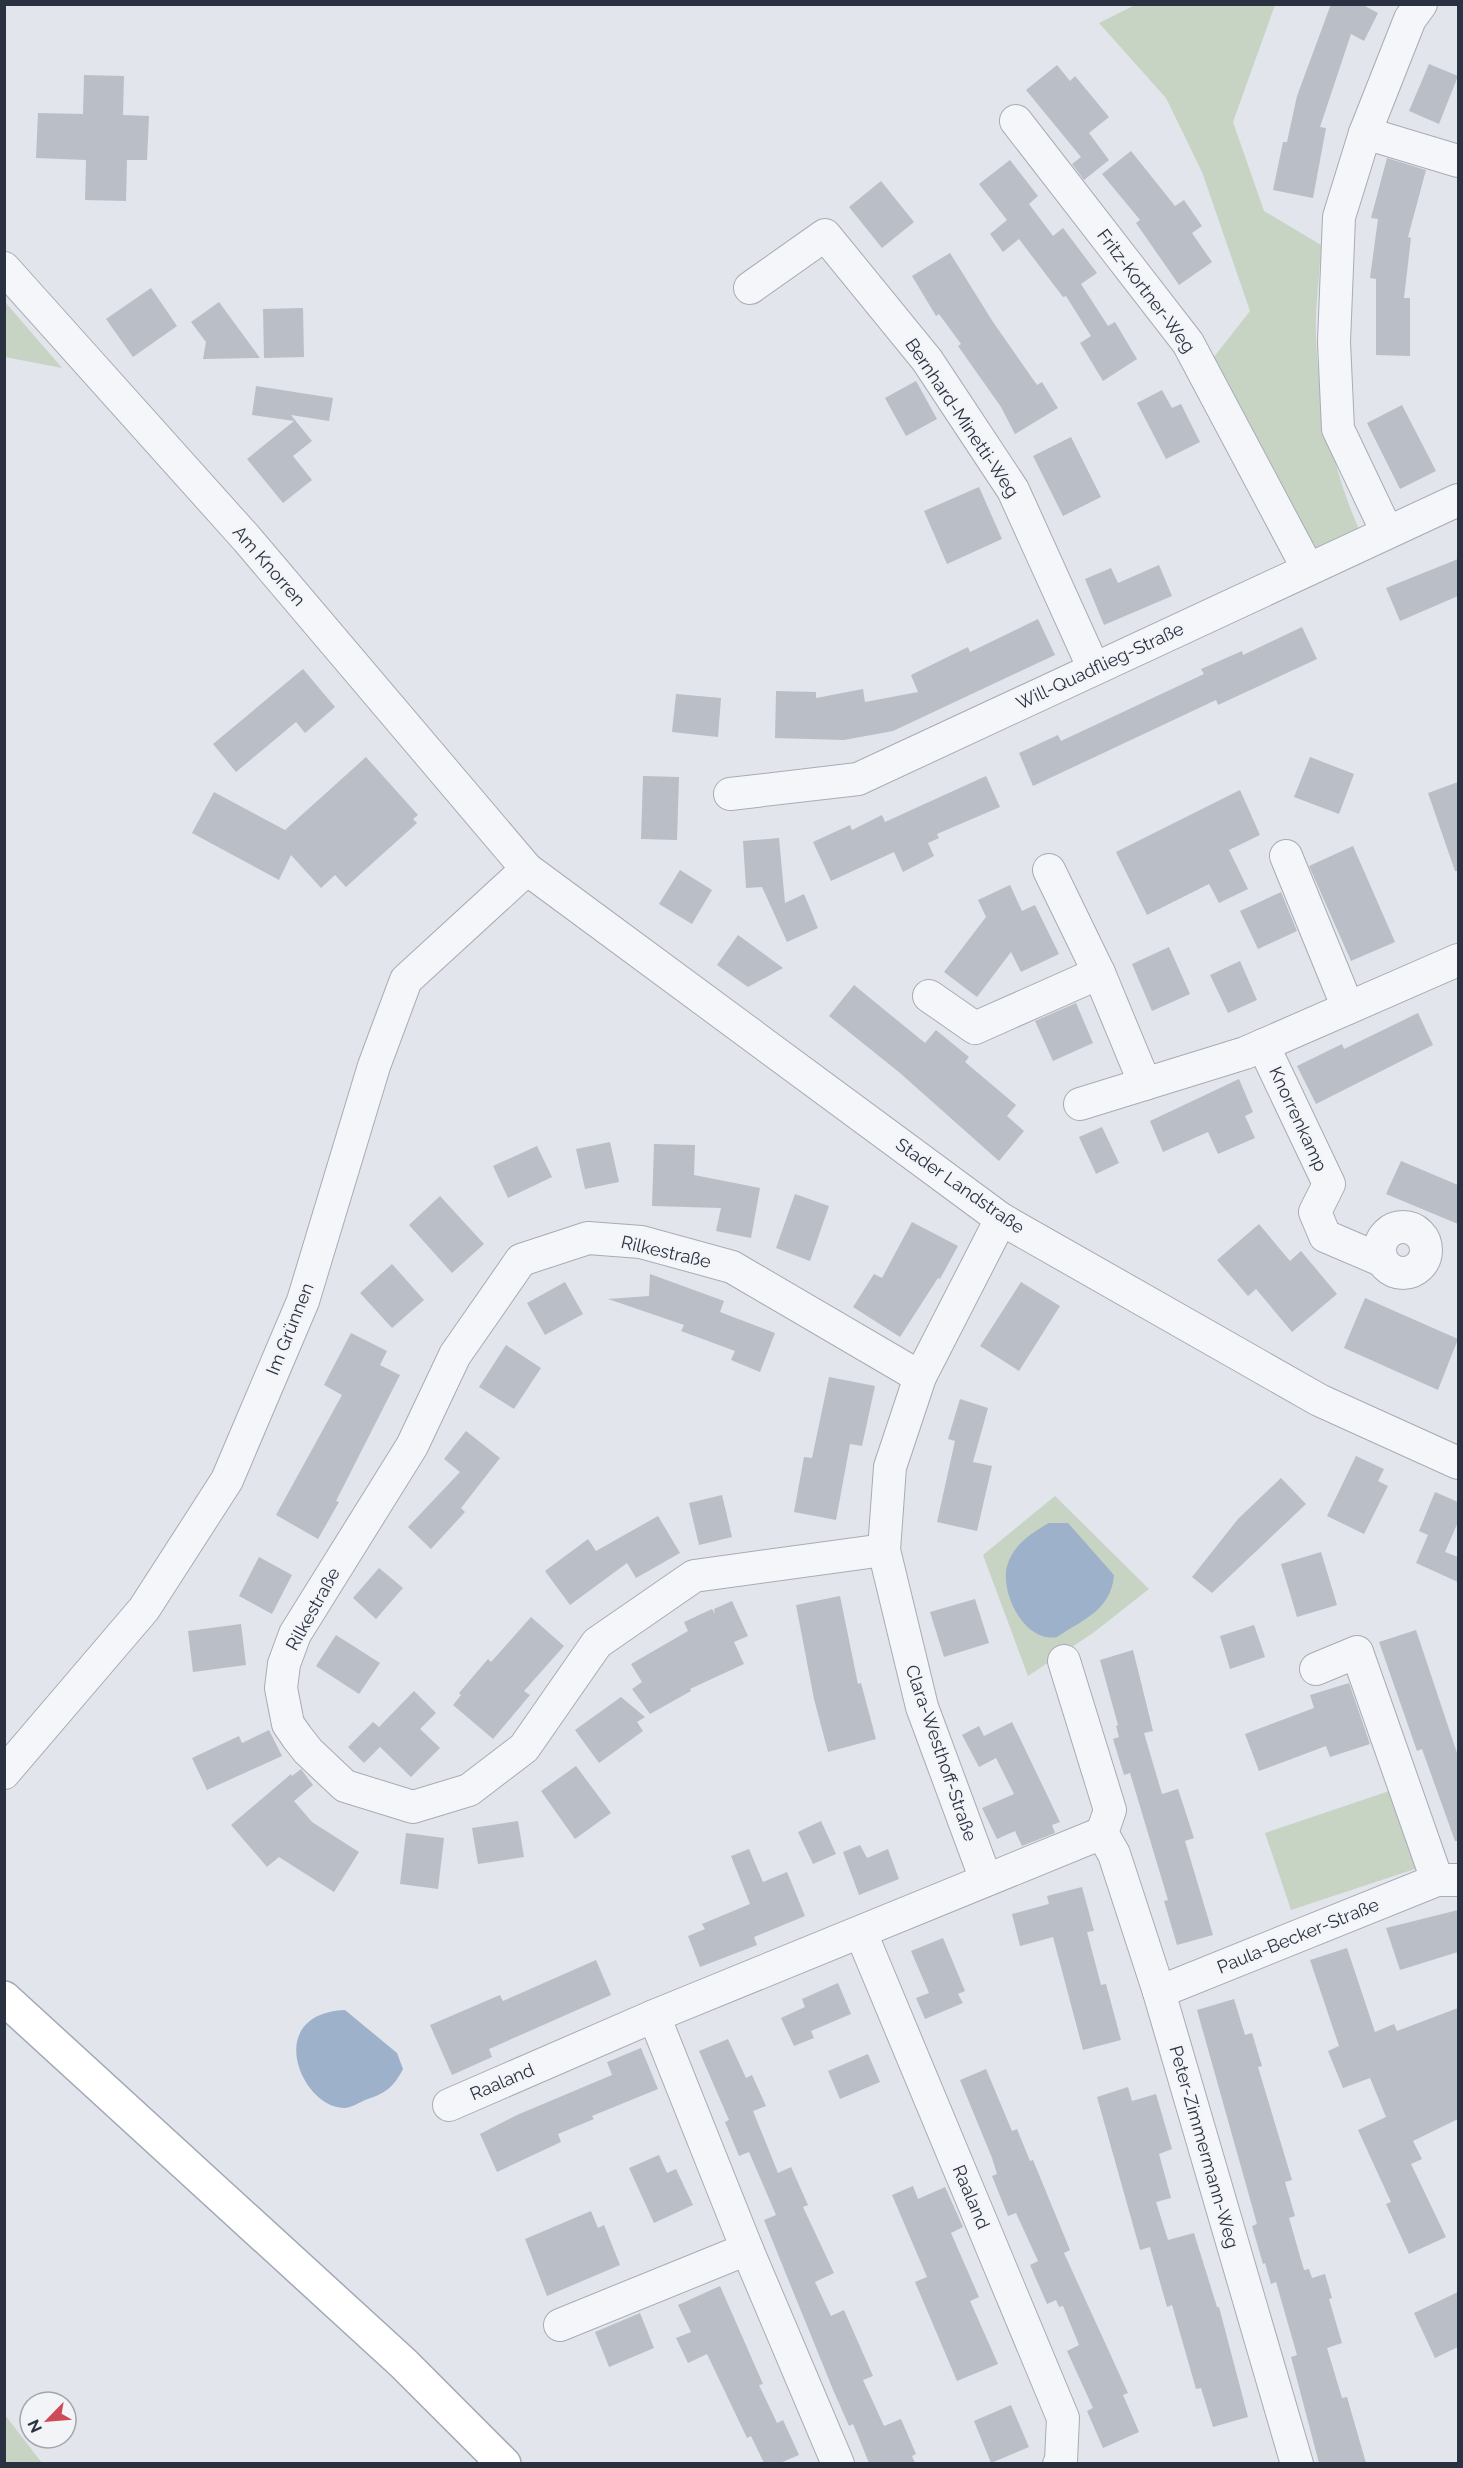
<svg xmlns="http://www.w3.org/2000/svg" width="1463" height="2468" font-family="Raleway,sans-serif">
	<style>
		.green { fill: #c7d4c4 }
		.water { fill: #9eb1ca }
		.building { fill: #babec7 }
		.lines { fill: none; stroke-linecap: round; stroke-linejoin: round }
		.minor-casing { stroke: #a7acb5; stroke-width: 34 }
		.major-casing { stroke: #a2a9b6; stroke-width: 36 }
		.minor { stroke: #f5f6f9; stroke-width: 32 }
		.major { stroke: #fff; stroke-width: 33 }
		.labels { text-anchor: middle; stroke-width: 4.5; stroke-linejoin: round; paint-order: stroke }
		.street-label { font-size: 18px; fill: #2a3242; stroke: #f2f4f8 }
	</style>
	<rect width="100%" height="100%" fill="#e2e5eb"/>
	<g class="green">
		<path d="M 1135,5 L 1275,5 L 1233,122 L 1264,211 L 1321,245 C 1320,275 1315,306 1316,336 C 1318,400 1333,469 1358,527 L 1354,536 L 1319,551 L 1296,532 L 1210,362 L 1250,311 L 1202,172 L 1166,98 L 1099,23 Z"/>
		<path d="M 5,302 L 62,368 L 5,357 Z"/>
		<path d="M 1055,1496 L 1149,1589 L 1093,1633 L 1028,1676 L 983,1555 Z"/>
		<path d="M 1398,1788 L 1424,1866 L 1291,1910 L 1265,1833 Z"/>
		<path d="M 5,2415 L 42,2463 L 5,2463 Z"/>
	</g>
	<g class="water">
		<path d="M 1049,1523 L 1068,1523 L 1114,1575 C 1111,1610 1084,1619 1057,1637 C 1025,1643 1000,1594 1007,1566 C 1013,1545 1031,1533 1049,1523 Z"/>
		<path d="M 345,2010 L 397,2053 L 403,2069 C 393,2088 386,2093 365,2100 C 359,2103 350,2108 344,2108 C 301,2108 262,2014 345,2010 Z"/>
	</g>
	<g class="building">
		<path d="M 1331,4 L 1361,4 L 1378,13 L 1364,41 L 1351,34 L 1320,127 L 1326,128 L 1313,198 L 1273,190 L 1283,142 L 1287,142 L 1297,96 Z"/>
		<path d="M 1429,64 L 1458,76 L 1439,124 L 1409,111 Z"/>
		<path d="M 1057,65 L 1070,81 L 1075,76 L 1109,117 L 1089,133 L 1109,160 L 1084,180 L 1072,164 L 1081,157 L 1026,90 Z"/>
		<path d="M 84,75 L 124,76 L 123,115 L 149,116 L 147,160 L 127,160 L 126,201 L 85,200 L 86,160 L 36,158 L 38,113 L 83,114 Z"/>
		<path d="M 1131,151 L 1175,206 L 1184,200 L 1202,226 L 1192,233 L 1212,262 L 1179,285 L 1136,223 L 1140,220 L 1102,174 Z"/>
		<path d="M 1387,158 L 1426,170 L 1408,237 L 1411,238 L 1404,298 L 1410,298 L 1410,356 L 1376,355 L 1376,279 L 1370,278 L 1378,219 L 1371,218 Z"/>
		<path d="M 1010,160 L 1038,196 L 1029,204 L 1053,236 L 1063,228 L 1097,273 L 1081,284 L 1108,326 L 1115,322 L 1137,359 L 1103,381 L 1080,343 L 1091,336 L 1066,296 L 1063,297 L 1019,239 L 1003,252 L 990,234 L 1007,220 L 979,184 Z"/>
		<path d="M 881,181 L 914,222 L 882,248 L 849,207 Z"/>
		<path d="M 950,253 L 993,322 L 1037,385 L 1042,382 L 1058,408 L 1015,434 L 1001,407 L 958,346 L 961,344 L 939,314 L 936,316 L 912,276 Z"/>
		<path d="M 151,288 L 177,326 L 133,357 L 106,319 Z"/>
		<path d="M 219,302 L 260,358 L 203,359 L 206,342 L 191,322 Z"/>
		<path d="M 303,308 L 304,357 L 264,358 L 263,309 Z"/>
		<path d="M 916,381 L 937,419 L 906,436 L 885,398 Z"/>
		<path d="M 256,386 L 333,398 L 329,421 L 291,415 L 312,441 L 293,456 L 312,480 L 283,503 L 247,459 L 294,421 L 252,415 Z"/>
		<path d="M 1162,390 L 1172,408 L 1181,404 L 1200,442 L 1166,459 L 1137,403 Z"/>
		<path d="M 1402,405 L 1436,471 L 1400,489 L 1367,423 Z"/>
		<path d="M 1071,437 L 1101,497 L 1063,516 L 1033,456 Z"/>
		<path d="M 979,487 L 1002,539 L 947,564 L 924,511 Z"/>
		<path d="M 1458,559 L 1458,596 L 1400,621 L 1386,588 Z"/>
		<path d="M 1159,565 L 1172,596 L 1104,625 L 1085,579 L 1111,568 L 1118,583 Z"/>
		<path d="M 1038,619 L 1055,655 L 893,731 L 844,740 L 775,738 L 776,691 L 816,692 L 816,698 L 863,689 L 865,702 L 918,692 L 911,675 L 968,647 L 970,652 Z"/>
		<path d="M 1302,627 L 1317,659 L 1218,705 L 1216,700 L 1033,786 L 1019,753 L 1058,735 L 1061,741 L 1204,674 L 1201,669 L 1242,651 L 1243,655 Z"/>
		<path d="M 303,669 L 335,707 L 305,733 L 296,722 L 236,772 L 213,744 Z"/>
		<path d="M 676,694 L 721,698 L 718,737 L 672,732 Z"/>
		<path d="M 366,757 L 418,815 L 413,819 L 417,823 L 346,887 L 335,875 L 321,888 L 291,855 L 279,880 L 192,833 L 214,792 L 285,830 Z"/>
		<path d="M 1310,757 L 1354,774 L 1339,814 L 1294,797 Z"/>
		<path d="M 643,776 L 679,777 L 677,840 L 641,839 Z"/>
		<path d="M 986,776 L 1000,807 L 937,834 L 939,838 L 928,843 L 934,856 L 903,872 L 894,852 L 831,881 L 813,842 L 850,825 L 852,830 L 882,815 L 885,822 Z"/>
		<path d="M 1458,782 L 1458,871 L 1455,871 L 1428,793 Z"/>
		<path d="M 1240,790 L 1260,835 L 1229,850 L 1248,889 L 1219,903 L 1209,884 L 1147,915 L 1116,852 Z"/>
		<path d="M 779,838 L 785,903 L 804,894 L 818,928 L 787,942 L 762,887 L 746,888 L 743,841 Z"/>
		<path d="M 1353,846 L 1395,942 L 1351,961 L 1309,866 Z"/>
		<path d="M 680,870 L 712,890 L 692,924 L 659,904 Z"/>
		<path d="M 1010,885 L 1022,911 L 1035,905 L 1059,954 L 1021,972 L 1011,952 L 977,997 L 944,972 L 986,917 L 978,900 Z"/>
		<path d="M 1281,892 L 1297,931 L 1258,949 L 1240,911 Z"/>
		<path d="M 738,935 L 764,954 L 783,968 L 748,987 L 717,965 Z"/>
		<path d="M 1169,947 L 1190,994 L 1152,1011 L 1132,964 Z"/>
		<path d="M 1240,961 L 1257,1000 L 1228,1013 L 1210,975 Z"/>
		<path d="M 854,985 L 925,1043 L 936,1030 L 969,1057 L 965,1062 L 1016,1105 L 1007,1116 L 1024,1131 L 999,1161 L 900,1073 L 829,1016 Z"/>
		<path d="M 1076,1003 L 1093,1043 L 1053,1061 L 1035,1021 Z"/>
		<path d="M 1418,1013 L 1433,1045 L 1316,1104 L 1297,1066 L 1342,1044 L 1344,1049 Z"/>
		<path d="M 1239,1079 L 1253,1112 L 1245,1116 L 1255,1138 L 1218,1154 L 1208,1132 L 1163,1152 L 1150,1121 Z"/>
		<path d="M 1102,1127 L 1119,1163 L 1096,1174 L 1079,1137 Z"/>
		<path d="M 610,1142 L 619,1182 L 585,1189 L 576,1149 Z"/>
		<path d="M 654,1144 L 695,1145 L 694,1175 L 760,1188 L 751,1238 L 716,1231 L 721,1208 L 652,1206 Z"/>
		<path d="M 537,1146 L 552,1177 L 508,1198 L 493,1166 Z"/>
		<path d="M 1401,1161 L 1458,1185 L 1458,1224 L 1386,1194 Z"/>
		<path d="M 795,1194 L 829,1206 L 810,1261 L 776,1248 Z"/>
		<path d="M 440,1196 L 484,1244 L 452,1273 L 409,1225 Z"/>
		<path d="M 912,1222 L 958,1246 L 940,1279 L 938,1278 L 900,1337 L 853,1307 L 874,1274 L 882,1278 Z"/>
		<path d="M 1259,1224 L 1290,1261 L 1301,1251 L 1337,1294 L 1292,1332 L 1256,1289 L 1248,1296 L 1217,1260 Z"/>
		<path d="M 392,1264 L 424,1300 L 392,1328 L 360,1293 Z"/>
		<path d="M 650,1274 L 724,1301 L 720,1312 L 775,1333 L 760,1372 L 731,1360 L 735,1351 L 681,1331 L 684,1325 L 608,1299 L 649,1296 Z"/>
		<path d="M 565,1282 L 583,1314 L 545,1335 L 527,1303 Z"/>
		<path d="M 1021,1282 L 1060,1306 L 1019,1371 L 980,1346 Z"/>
		<path d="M 1365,1298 L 1458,1339 L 1438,1390 L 1344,1348 Z"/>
		<path d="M 351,1333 L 387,1351 L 380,1365 L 400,1375 L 336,1501 L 339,1502 L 318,1539 L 276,1515 L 342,1395 L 324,1385 Z"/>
		<path d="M 506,1345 L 541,1368 L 514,1409 L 479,1387 Z"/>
		<path d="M 829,1377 L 875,1386 L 862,1446 L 850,1444 L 836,1520 L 794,1512 L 804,1457 L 812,1458 Z"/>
		<path d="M 960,1399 L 988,1408 L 973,1462 L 992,1466 L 977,1531 L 937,1522 L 955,1441 L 948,1439 Z"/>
		<path d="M 466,1431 L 500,1458 L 461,1508 L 465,1512 L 431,1549 L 408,1527 L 460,1472 L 444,1459 Z"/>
		<path d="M 1356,1456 L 1384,1469 L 1378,1481 L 1388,1486 L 1364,1534 L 1327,1516 Z"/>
		<path d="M 1281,1478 L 1306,1504 L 1212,1593 L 1192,1577 L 1238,1519 Z"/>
		<path d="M 1435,1492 L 1458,1502 L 1458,1522 L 1445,1552 L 1458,1557 L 1458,1582 L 1416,1563 L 1428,1535 L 1419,1531 Z"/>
		<path d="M 722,1495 L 732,1537 L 699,1545 L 689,1503 Z"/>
		<path d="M 658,1516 L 680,1553 L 636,1578 L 627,1563 L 570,1605 L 545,1571 L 588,1539 L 596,1551 Z"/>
		<path d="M 1321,1552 L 1337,1605 L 1297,1617 L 1281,1564 Z"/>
		<path d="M 259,1557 L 292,1575 L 272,1614 L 239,1596 Z"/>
		<path d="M 379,1568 L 403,1588 L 376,1619 L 353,1598 Z"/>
		<path d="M 840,1596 L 858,1684 L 861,1683 L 876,1739 L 828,1752 L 814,1699 L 796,1605 Z"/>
		<path d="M 975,1599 L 989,1643 L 944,1657 L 930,1612 Z"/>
		<path d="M 732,1601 L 748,1636 L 734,1642 L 744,1664 L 690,1689 L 691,1691 L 650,1714 L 632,1689 L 642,1682 L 631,1664 L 688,1631 L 684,1622 L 712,1609 L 715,1614 L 714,1609 Z"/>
		<path d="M 531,1617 L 564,1646 L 524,1691 L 530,1695 L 493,1739 L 453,1705 L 461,1695 L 459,1693 L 488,1659 L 491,1662 Z"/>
		<path d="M 241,1624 L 246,1665 L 193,1672 L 188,1631 Z"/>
		<path d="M 1254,1625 L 1265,1657 L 1230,1669 L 1220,1636 Z"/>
		<path d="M 1416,1630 L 1458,1756 L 1458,1841 L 1455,1841 L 1422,1749 L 1417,1751 L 1379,1642 Z"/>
		<path d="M 336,1635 L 380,1663 L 359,1694 L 316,1666 Z"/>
		<path d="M 1133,1650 L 1153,1731 L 1144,1733 L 1162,1794 L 1178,1789 L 1194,1838 L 1185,1841 L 1213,1935 L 1177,1945 L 1164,1901 L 1168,1900 L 1130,1773 L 1124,1775 L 1113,1739 L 1119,1737 L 1116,1726 L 1118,1725 L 1100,1660 Z"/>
		<path d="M 1349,1683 L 1370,1744 L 1330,1757 L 1326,1746 L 1259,1771 L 1245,1734 L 1314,1708 L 1310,1695 Z"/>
		<path d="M 414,1691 L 436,1713 L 420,1729 L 440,1748 L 411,1777 L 380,1747 L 364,1763 L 348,1747 L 373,1722 L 379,1727 Z"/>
		<path d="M 621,1697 L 645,1717 L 637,1722 L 643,1731 L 599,1763 L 575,1730 Z"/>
		<path d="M 1012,1722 L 1060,1822 L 1052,1825 L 1055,1833 L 1022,1846 L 1015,1831 L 997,1839 L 982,1808 L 1014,1794 L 996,1758 L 979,1767 L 962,1735 L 979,1726 L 984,1736 Z"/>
		<path d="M 269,1730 L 282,1756 L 207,1790 L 192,1758 L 239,1736 L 242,1743 Z"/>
		<path d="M 576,1766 L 611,1813 L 575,1839 L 541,1791 Z"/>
		<path d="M 301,1769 L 313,1785 L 294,1801 L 312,1822 L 359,1852 L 334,1892 L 279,1857 L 267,1867 L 231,1825 L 291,1774 L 292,1776 Z"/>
		<path d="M 518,1821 L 524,1857 L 478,1864 L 472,1828 Z"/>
		<path d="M 821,1821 L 836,1854 L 813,1864 L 798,1832 Z"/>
		<path d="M 406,1833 L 444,1838 L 438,1889 L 400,1884 Z"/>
		<path d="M 860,1845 L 867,1858 L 888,1849 L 899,1879 L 859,1895 L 843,1852 Z"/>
		<path d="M 749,1849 L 763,1882 L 787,1872 L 805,1916 L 754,1937 L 757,1945 L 700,1967 L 688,1936 L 705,1929 L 702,1924 L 750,1904 L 731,1856 Z"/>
		<path d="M 1082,1887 L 1094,1931 L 1087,1932 L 1101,1985 L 1106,1984 L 1121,2040 L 1083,2050 L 1053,1937 L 1020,1946 L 1012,1914 L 1049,1904 L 1047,1896 Z"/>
		<path d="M 1458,1910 L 1458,1952 L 1400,1970 L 1386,1928 Z"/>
		<path d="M 943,1938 L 965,1991 L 958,1994 L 963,2003 L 925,2019 L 916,1998 L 929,1993 L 911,1951 Z"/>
		<path d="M 1347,1948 L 1375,2032 L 1394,2024 L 1397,2031 L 1458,2008 L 1458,2119 L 1413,2141 L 1422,2159 L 1411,2164 L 1446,2237 L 1409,2254 L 1386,2204 L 1391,2202 L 1358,2130 L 1386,2117 L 1370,2078 L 1343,2088 L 1328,2051 L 1339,2046 L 1310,1960 Z"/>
		<path d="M 596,1960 L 611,1995 L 489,2049 L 492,2057 L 452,2075 L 430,2025 L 500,1995 L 503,2001 Z"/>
		<path d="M 838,1983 L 851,2014 L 811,2031 L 814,2038 L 794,2046 L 781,2018 L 805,2007 L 802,1999 Z"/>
		<path d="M 1234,1999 L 1245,2035 L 1252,2033 L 1262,2066 L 1258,2067 L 1292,2180 L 1285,2182 L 1295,2216 L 1289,2218 L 1304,2270 L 1309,2269 L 1312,2278 L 1325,2274 L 1332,2298 L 1329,2299 L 1342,2343 L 1327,2348 L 1342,2398 L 1347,2397 L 1366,2463 L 1319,2463 L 1291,2357 L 1297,2355 L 1276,2282 L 1271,2284 L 1265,2263 L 1263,2264 L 1252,2226 L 1257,2224 L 1197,2010 Z"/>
		<path d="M 728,2039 L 746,2078 L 752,2075 L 766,2106 L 753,2111 L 778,2173 L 791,2167 L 808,2205 L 803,2207 L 834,2273 L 815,2282 L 831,2316 L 844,2310 L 873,2376 L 863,2380 L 884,2426 L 901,2419 L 916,2454 L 912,2456 L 915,2463 L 869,2463 L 853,2424 L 849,2426 L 834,2392 L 764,2220 L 776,2215 L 749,2152 L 739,2156 L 725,2122 L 729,2120 L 699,2051 Z"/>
		<path d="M 641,2048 L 658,2089 L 592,2116 L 594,2119 L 558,2134 L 561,2142 L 497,2172 L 480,2134 L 517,2115 L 612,2075 L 607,2062 Z"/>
		<path d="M 868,2054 L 880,2082 L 840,2099 L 828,2071 Z"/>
		<path d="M 986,2069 L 1012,2131 L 1017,2129 L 1030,2161 L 1033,2160 L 1070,2250 L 1064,2253 L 1128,2393 L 1123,2395 L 1139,2432 L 1103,2448 L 1087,2411 L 1093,2408 L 1067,2351 L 1079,2345 L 1063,2306 L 1059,2307 L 1056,2300 L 1047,2304 L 1030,2265 L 1038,2261 L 1016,2213 L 1008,2216 L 992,2176 L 997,2174 L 992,2158 L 960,2080 Z"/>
		<path d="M 1128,2087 L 1132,2101 L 1156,2094 L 1172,2149 L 1159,2154 L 1171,2198 L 1156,2202 L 1168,2240 L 1194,2233 L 1217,2307 L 1219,2307 L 1248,2417 L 1213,2427 L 1201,2388 L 1196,2389 L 1172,2305 L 1167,2307 L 1150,2247 L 1140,2250 L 1097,2097 Z"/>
		<path d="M 659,2155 L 667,2173 L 676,2169 L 693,2205 L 654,2223 L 629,2168 Z"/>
		<path d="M 913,2186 L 918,2199 L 945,2187 L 963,2227 L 951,2233 L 979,2297 L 970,2301 L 998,2364 L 957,2381 L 915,2282 L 927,2277 L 892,2195 Z"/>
		<path d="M 591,2211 L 598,2228 L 604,2225 L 620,2265 L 547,2296 L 525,2239 Z"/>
		<path d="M 720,2286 L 763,2384 L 759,2385 L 777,2423 L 783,2420 L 799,2455 L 780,2463 L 764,2463 L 751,2436 L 747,2438 L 707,2354 L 688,2363 L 676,2338 L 691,2332 L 678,2305 Z"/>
		<path d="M 1458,2292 L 1458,2347 L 1435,2358 L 1414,2313 Z"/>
		<path d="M 640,2313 L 654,2348 L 609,2367 L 595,2332 Z"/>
		<path d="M 1011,2405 L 1029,2447 L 991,2463 L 974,2421 Z"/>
	</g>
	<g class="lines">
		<g class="minor-casing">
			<g id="minor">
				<path d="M 1016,121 L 1188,343 L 1308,569"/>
				<path d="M 1365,133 L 1458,161"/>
				<path d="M 4,268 L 247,539 L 527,869 L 1001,1219 L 1319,1400 L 1458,1463"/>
				<path d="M 750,288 L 825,235 L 927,360 L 1013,490 L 1094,669"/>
				<path d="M 1387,532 L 1338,429 L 1334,342 L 1339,217 L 1365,133 L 1410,19 L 1421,4"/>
				<path d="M 730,794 L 858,779 L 1458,500"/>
				<path d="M 1286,856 L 1348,1008"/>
				<path d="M 1049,870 L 1099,973 L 1145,1084"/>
				<path d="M 929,996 L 975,1028 L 1099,973"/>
				<path d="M 1263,1045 L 1329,1184 L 1315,1212 L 1325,1236 L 1381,1260"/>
				<path d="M 1080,1104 L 1245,1053 L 1458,960"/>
				<circle cx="1403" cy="1250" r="23"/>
				<path d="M 884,1550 L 694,1576 L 597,1643 L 524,1748 L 469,1790 L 413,1807 L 345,1786 L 308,1751 L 297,1737 L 288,1724 L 281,1688 L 284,1664 L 295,1634 L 412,1446 L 455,1355 L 521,1260 L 588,1238 L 641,1242 L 732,1267 L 920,1377"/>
				<path d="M 1064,1661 L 1110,1810 L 1102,1833"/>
				<path d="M 1316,1669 L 1357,1652 L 1437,1880"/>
				<path d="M 4,1773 L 144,1609 L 227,1480 L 303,1301 L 374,1066 L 406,980 L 527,869"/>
				<path d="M 986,1880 L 922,1707 L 884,1550 L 890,1467 L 920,1377 L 1001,1219"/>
				<path d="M 861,1933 L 1063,2418 L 1061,2461 L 1059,2464"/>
				<path d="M 1159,1992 L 1437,1880 L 1458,1880"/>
				<path d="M 654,2016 L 747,2249 L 838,2464"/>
				<path d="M 449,2105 L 654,2016 L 1102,1833 L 1114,1854 L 1159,1992 L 1297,2464"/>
				<path d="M 560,2325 L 747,2249"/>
			</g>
		</g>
		<g class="major-casing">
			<path id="major" d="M 4,1998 L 403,2363 L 504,2464"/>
		</g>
		<use href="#minor" class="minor"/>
		<use href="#major" class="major"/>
	</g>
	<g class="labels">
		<g class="street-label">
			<text transform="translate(1146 291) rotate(53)" y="6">Fritz-Kortner-Weg</text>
			<text transform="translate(962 418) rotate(56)" y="6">Bernhard-Minetti-Weg</text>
			<text transform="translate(269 566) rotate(49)" y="6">Am Knorren</text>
			<text transform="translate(1100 666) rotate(-25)" y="6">Will-Quadflieg-Straße</text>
			<text transform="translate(1298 1119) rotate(65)" y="6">Knorrenkamp</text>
			<text transform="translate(960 1186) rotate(35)" y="6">Stader Landstraße</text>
			<text transform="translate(666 1252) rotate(13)" y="6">Rilkestraße</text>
			<text transform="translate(290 1329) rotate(-68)" y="6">Im Grünnen</text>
			<text transform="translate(313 1609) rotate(-61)" y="6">Rilkestraße</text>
			<text transform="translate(941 1753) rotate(71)" y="6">Clara-Westhoff-Straße</text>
			<text transform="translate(1298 1936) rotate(-22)" y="6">Paula-Becker-Straße</text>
			<text transform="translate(502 2082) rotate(-23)" y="6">Raaland</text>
			<text transform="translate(1204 2147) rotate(74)" y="6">Peter-Zimmermann-Weg</text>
			<text transform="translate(971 2197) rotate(67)" y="6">Raaland</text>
		</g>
	</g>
	<rect width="1463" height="2468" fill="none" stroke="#2a3242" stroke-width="12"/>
	<g transform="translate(48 2420) rotate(245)"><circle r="28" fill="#f2f4f8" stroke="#a2a6af" stroke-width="1.5"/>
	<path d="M0-4.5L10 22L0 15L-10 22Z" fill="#cd4a57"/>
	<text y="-9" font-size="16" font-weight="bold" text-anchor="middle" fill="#2a3242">N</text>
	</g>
</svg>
